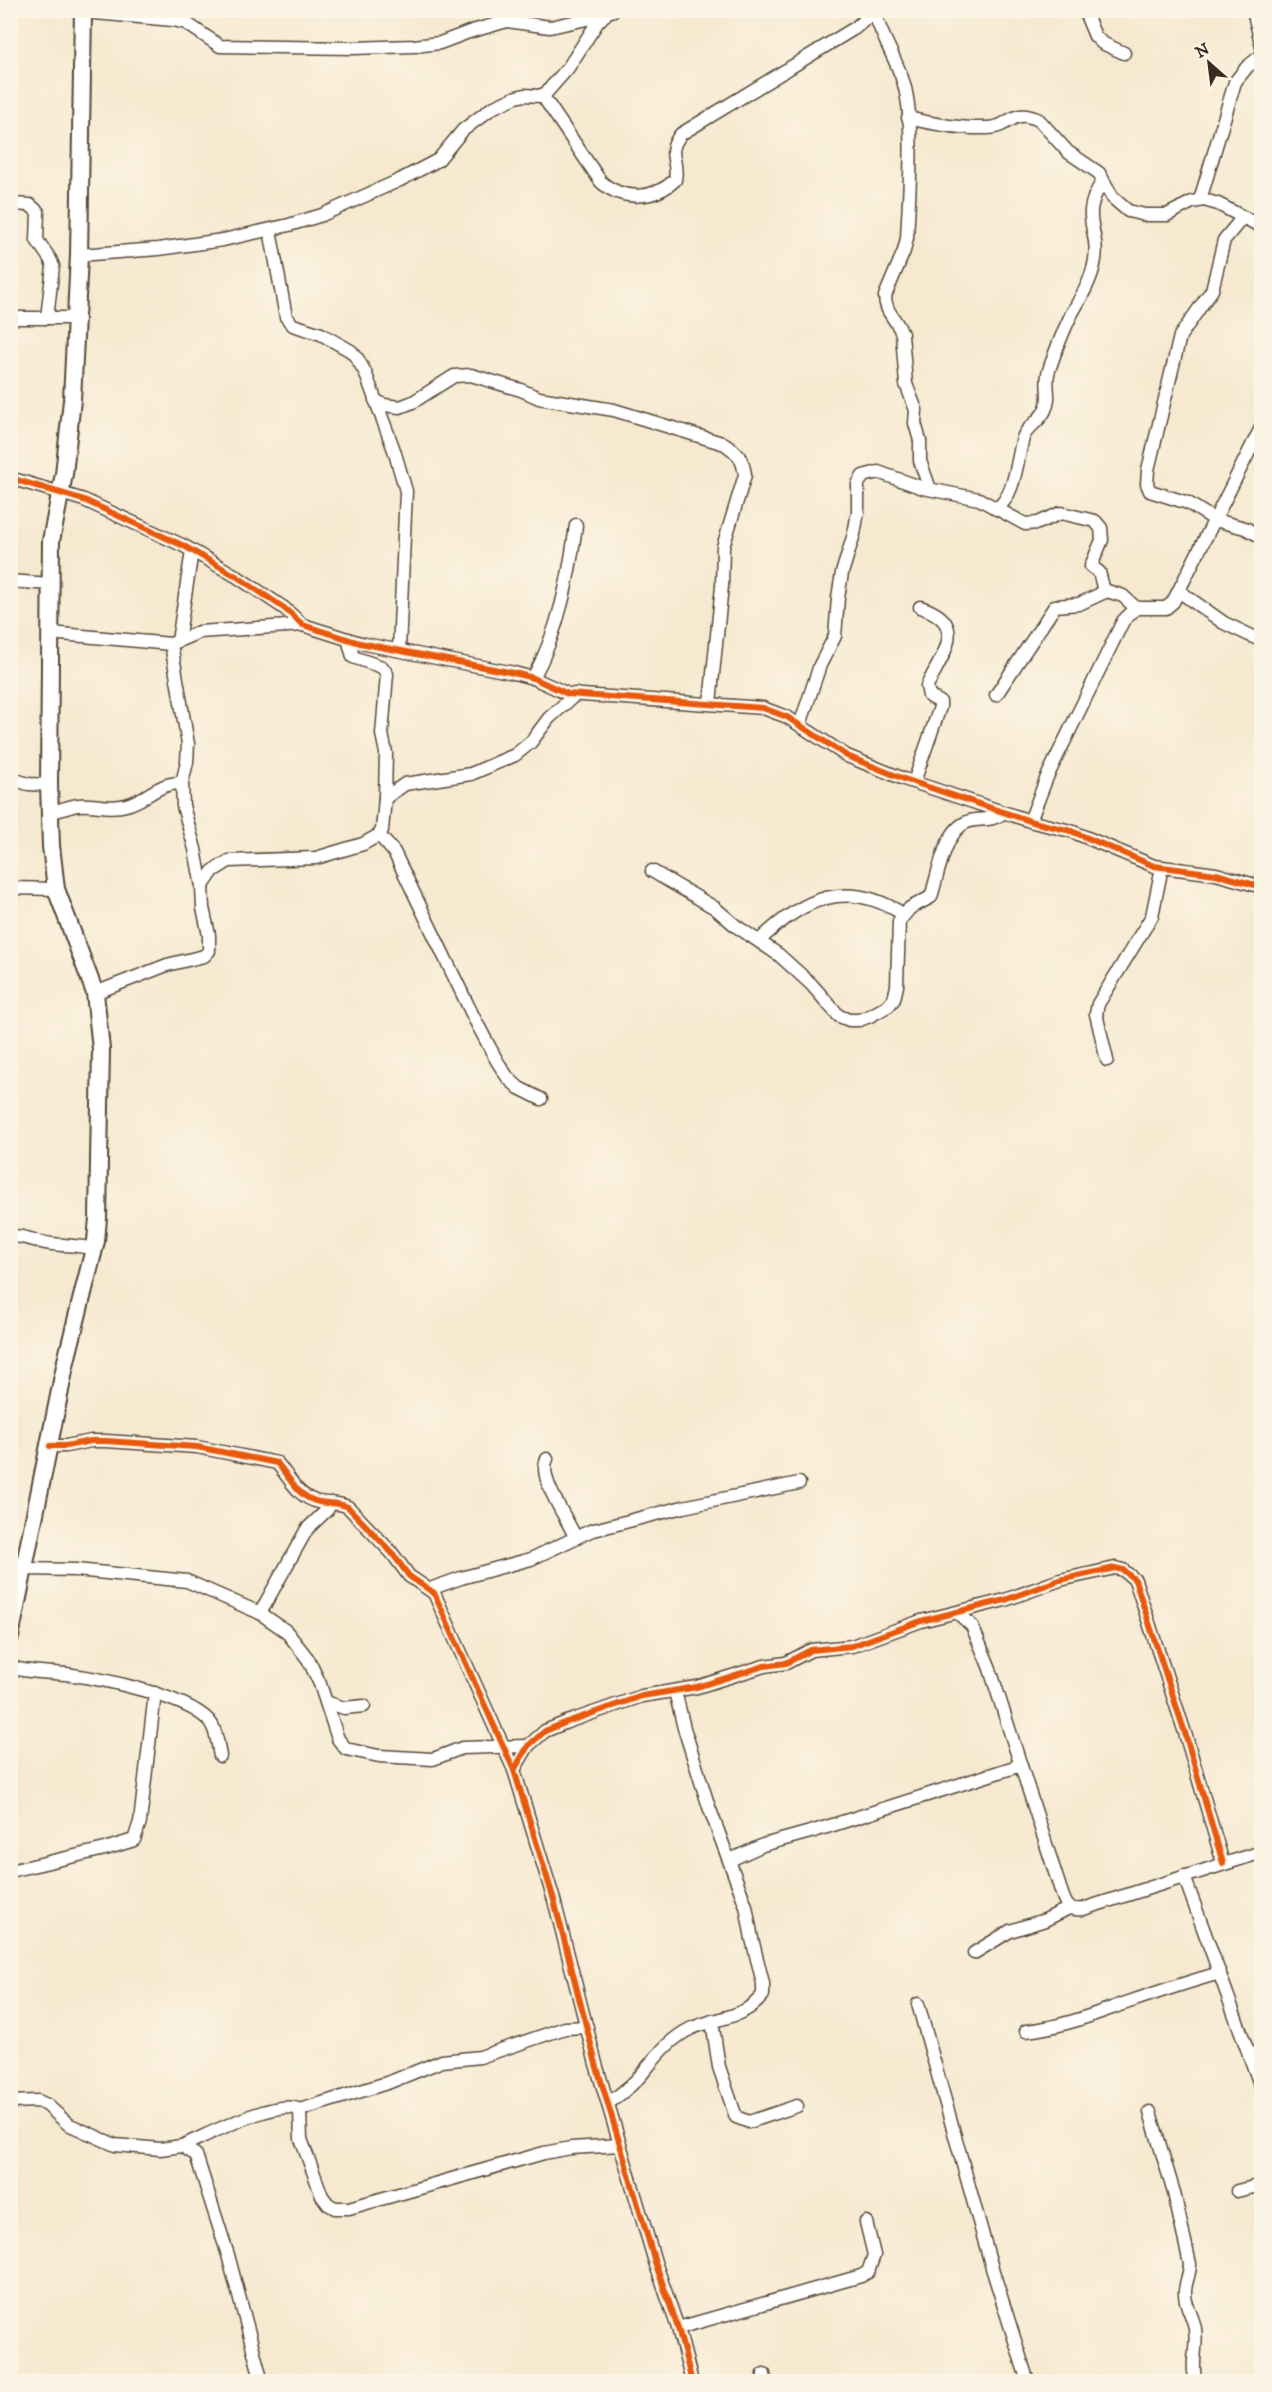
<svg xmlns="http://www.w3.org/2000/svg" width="1272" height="2392" font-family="'IM FELL DW Pica',serif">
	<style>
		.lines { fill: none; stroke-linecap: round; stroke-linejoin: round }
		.street-casing { stroke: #574739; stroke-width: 15 }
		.secondary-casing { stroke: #574739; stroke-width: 20 }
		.street { stroke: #fff; stroke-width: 12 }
		.secondary { stroke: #fff; stroke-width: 16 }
		.cycleway-casing { stroke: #fcf5e5; stroke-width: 10 }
		.cycleway { stroke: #e8590c; stroke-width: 6 }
	</style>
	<rect width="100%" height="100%" fill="#fcf5e5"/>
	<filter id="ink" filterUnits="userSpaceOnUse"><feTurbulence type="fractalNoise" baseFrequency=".0167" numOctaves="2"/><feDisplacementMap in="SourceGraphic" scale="12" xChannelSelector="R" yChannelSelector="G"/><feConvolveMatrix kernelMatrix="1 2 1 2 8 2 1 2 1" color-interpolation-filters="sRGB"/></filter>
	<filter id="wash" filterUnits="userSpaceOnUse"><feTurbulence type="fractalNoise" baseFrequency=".008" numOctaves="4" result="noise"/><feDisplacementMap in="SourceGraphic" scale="24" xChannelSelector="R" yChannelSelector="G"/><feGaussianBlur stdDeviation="1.35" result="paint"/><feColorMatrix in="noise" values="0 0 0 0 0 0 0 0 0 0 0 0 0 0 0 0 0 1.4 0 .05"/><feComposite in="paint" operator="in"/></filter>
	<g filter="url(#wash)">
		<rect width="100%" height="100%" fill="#f6e9d0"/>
	</g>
	<g filter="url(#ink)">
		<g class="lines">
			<g class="street-casing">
				<g id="street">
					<path d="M 874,10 C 880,34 894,55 902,78 C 916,116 909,196 907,238 L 904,251 L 885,296 C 885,313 897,319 902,334 L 906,384 L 916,410 L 915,423 L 920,441 L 920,461 L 930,489"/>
					<path d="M 1084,10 L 1095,36 L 1102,43 L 1124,53"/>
					<path d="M 1253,10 L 1262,47"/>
					<path d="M 84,12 L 173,20 L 186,23 L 220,46 L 353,48 L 414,46 L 440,43 L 469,32 L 507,21 L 550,27 L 605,15"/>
					<path d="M 542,95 L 601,182 C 623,201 654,200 675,180 C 679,159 665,154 681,134 L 855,28 L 876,10"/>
					<path d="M 908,118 C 933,124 961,129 987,128 C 1011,128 1011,107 1039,120 L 1068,152 L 1099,173 L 1113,198 L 1128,211 L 1145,215 L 1167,215 L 1192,202 L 1204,200 L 1218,204 L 1262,227"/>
					<path d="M 1200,200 L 1235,82 L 1247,67 L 1262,55"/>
					<path d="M 10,204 L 30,205 L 38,212 L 37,240 L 50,259 L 53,266 L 47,318"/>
					<path d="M 1243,217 L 1224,240 L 1212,290 L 1180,336 L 1148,470 L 1147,484 L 1150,491 L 1188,503 L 1215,520 L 1245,528 L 1262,537"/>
					<path d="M 270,230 L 286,317 L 293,325 L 321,334 L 351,351 L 357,358 L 365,372 L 394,450 L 406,491 L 399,650"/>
					<path d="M 79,255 L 158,249 L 223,240 L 289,225 L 322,215 L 400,180 L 438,160 L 463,130 L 492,108 L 516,97 L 525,95 L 540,96 L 546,93 L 568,68 L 597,23 L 607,12 L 614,10"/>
					<path d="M 10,318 L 75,318"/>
					<path d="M 375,400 L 384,405 L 400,407 L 413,402 L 454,376 L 471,375 L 521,390 L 539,398 L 614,410 L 725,444 C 738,453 743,459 745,475 L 723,547 L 722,586 L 710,703"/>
					<path d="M 10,478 L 84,500 L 184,546 L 236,576 L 284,608 L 303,625 L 360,643 L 514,673 L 533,678 L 568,694 L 763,708 L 787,717 L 847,756 L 904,779 L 1033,822 L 1071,831 L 1154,866 L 1216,874 L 1262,887"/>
					<path d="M 996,509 C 1015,497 1017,459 1023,438 C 1026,427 1040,422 1045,410 C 1052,397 1044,384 1049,370 C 1055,352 1063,332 1071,315 C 1080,299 1090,283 1094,265 C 1102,230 1077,219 1103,181"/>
					<path d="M 10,581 L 50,584"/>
					<path d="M 1180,592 L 1224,623 L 1262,641"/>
					<path d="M 50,633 L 171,644 L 199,632 L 303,625"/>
					<path d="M 178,641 L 192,551"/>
					<path d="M 533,678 C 559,631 569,578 576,525"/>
					<path d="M 996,695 L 1055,606 L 1079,604 L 1107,591 L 1123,596 L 1136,608"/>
					<path d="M 800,725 L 820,665 L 835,636 L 838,598 L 842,573 L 854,534 L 858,512 L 858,484 L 863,476 L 878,472 L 923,488 L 979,499 L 1025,524 L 1038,523 L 1061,513 L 1095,521 L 1101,528 L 1102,540 L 1091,566 L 1099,572 L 1104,591"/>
					<path d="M 10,778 L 28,784 L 49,785"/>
					<path d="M 914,782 L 940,707 L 940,702 L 929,696 L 927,686 C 941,656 971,623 920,607"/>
					<path d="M 385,798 L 405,784 L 471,774 L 515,755 L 531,742 L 549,718 L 576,694"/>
					<path d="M 50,812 C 60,811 69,806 78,805 C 94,803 109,810 126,805 C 147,800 158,782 182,783"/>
					<path d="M 1030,821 L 1047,777 L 1123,621 L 1136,608 L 1166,608 L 1173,602 L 1262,426"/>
					<path d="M 379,835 L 394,852 L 474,1018 L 497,1061 L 508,1078 L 519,1088 L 541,1099"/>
					<path d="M 652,871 L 715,908 L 736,926 L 779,955 L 811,984 L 839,1016 L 849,1020 L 859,1020 L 870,1016 L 888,1006 L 894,999 L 897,986 L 899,921 L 910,908 L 931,897 C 938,876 944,831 967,822 C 980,817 989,823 1003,813"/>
					<path d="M 202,887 L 213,871 L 229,861 L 316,858 L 363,844 L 379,835 L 382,830 L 385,798 L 386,753 L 382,734 L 387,674 L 382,667 L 353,657 L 348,639"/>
					<path d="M 10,888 L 56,889"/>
					<path d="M 759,941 C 803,898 847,878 903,914"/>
					<path d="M 95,993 L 167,965 L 204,956 L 209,951 L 209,935 L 203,908 L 202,887 L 195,849 L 183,806 L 182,783 L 187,762 L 188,744 L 171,644"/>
					<path d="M 1107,1060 L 1096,1014 L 1098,1004 L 1152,916 L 1162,867"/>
					<path d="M 10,1236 C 25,1235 38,1243 52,1244 C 68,1246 79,1245 95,1249"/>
					<path d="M 50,1446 L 66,1446 L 91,1441 L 106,1441 L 197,1447 L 277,1463 C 290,1478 298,1498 319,1502 C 329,1504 339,1502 348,1507 L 392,1553 L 409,1576 L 434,1593 L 514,1770 L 554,1900 L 596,2064 L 655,2262 L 678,2328 L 692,2382"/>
					<path d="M 547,1459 C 537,1478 567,1517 575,1537"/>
					<path d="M 24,1569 L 76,1570 L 187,1581 L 260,1613 L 286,1631 L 308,1659 L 320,1684 L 338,1739 L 346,1749 L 379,1756 L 433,1759 L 462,1748 L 528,1746"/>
					<path d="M 430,1589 L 461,1578 L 531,1559 L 590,1531 L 683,1507 L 799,1483"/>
					<path d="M 260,1613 L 307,1529 L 327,1510 L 331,1503"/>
					<path d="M 958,1613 L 972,1626 L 989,1666 L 1061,1891 C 1066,1905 1067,1911 1083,1909 L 1262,1852"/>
					<path d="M 10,1667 C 29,1673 47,1672 66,1674 C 97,1678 196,1697 212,1725 C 217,1734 218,1746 220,1756"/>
					<path d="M 326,1702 L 344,1708 L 364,1706"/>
					<path d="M 514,1770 L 528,1746 L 545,1731 L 567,1722 L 642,1696 L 697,1687 L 764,1666 L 786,1663 L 811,1650 L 852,1646 L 921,1621 L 1005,1600 L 1060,1580 L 1115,1568 L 1123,1570 L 1135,1580 L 1185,1733 L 1223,1863"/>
					<path d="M 730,1860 L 763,1845 L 814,1831 L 1021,1765"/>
					<path d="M 10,1871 L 105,1849 L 134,1840 L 140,1822 L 155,1693"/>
					<path d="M 1184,1876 L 1262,2090"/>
					<path d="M 974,1953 L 1010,1931 L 1045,1920 L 1069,1908"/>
					<path d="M 918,2004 L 992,2268 L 1028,2382"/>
					<path d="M 712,2021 L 719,2067 L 736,2117 L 749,2122 L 797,2106"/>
					<path d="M 1026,2031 C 1062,2027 1089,2016 1123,2004 C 1155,1993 1187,1982 1220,1973"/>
					<path d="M 10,2102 L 38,2101 L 47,2105 L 68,2124 L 115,2145 L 160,2149 L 182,2146 L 196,2155 L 228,2255 L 262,2382"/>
					<path d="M 609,2103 C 620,2094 632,2086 641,2075 C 656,2057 670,2038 692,2028 C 718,2017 744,2019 763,1995 L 763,1983 L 752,1939 L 746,1906 L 709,1807 L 684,1728 L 675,1691"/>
					<path d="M 300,2110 L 390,2082 L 442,2061 L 480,2057 L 565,2028 L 587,2027"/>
					<path d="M 1150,2112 L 1174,2193 L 1190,2264 C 1190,2275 1185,2282 1185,2292 C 1184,2305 1194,2317 1195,2329 C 1198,2347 1190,2365 1196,2382"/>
					<path d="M 182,2146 C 206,2136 278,2097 300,2110 L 301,2139 L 322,2196 L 328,2204 L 335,2208 L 349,2208 L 544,2153 L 571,2148 L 620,2145"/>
					<path d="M 1237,2191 L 1262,2185"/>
					<path d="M 678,2328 L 861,2276 L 868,2272 L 874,2255 L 866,2222"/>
					<path d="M 764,2374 L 765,2382"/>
				</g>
			</g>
			<g class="secondary-casing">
				<path id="secondary" d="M 10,1637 L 66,1361 L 96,1241 L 98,1218 L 101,1049 L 95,993 L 56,889 L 51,846 L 49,785 L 51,541 L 64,474 L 72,400 L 79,255 L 83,10"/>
			</g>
			<use href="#street" class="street"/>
			<use href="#secondary" class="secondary"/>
			<g class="cycleway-casing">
				<g id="cycleway">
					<path d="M 10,478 L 84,500 L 184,546 L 236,576 L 284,608 L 303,625 L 360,643 L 514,673 L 533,678 L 568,694 L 763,708 L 787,717 L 847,756 L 904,779 L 1033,822 L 1071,831 L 1154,866 L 1216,874 L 1262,887"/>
					<path d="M 50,1446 L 66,1446 L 91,1441 L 106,1441 L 197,1447 L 277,1463 C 290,1478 298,1498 319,1502 C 329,1504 339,1502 348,1507 L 392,1553 L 409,1576 L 434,1593 L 514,1770 L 554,1900 L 596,2064 L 655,2262 L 678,2328 L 692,2382"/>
					<path d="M 514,1770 L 528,1746 L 545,1731 L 567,1722 L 642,1696 L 697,1687 L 764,1666 L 786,1663 L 811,1650 L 852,1646 L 921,1621 L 1005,1600 L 1060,1580 L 1115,1568 L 1123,1570 L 1135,1580 L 1185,1733 L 1223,1863"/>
				</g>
			</g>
			<use href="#cycleway" class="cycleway"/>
		</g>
	</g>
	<rect width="1272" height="2392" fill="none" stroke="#fcf5e5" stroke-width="36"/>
	<g transform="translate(1209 63) rotate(332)" stroke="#fcf5e5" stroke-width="4.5" paint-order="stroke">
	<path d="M0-4.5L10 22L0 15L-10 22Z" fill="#3b2a1e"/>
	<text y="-9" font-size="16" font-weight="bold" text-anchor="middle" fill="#3b2a1e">N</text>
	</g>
</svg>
